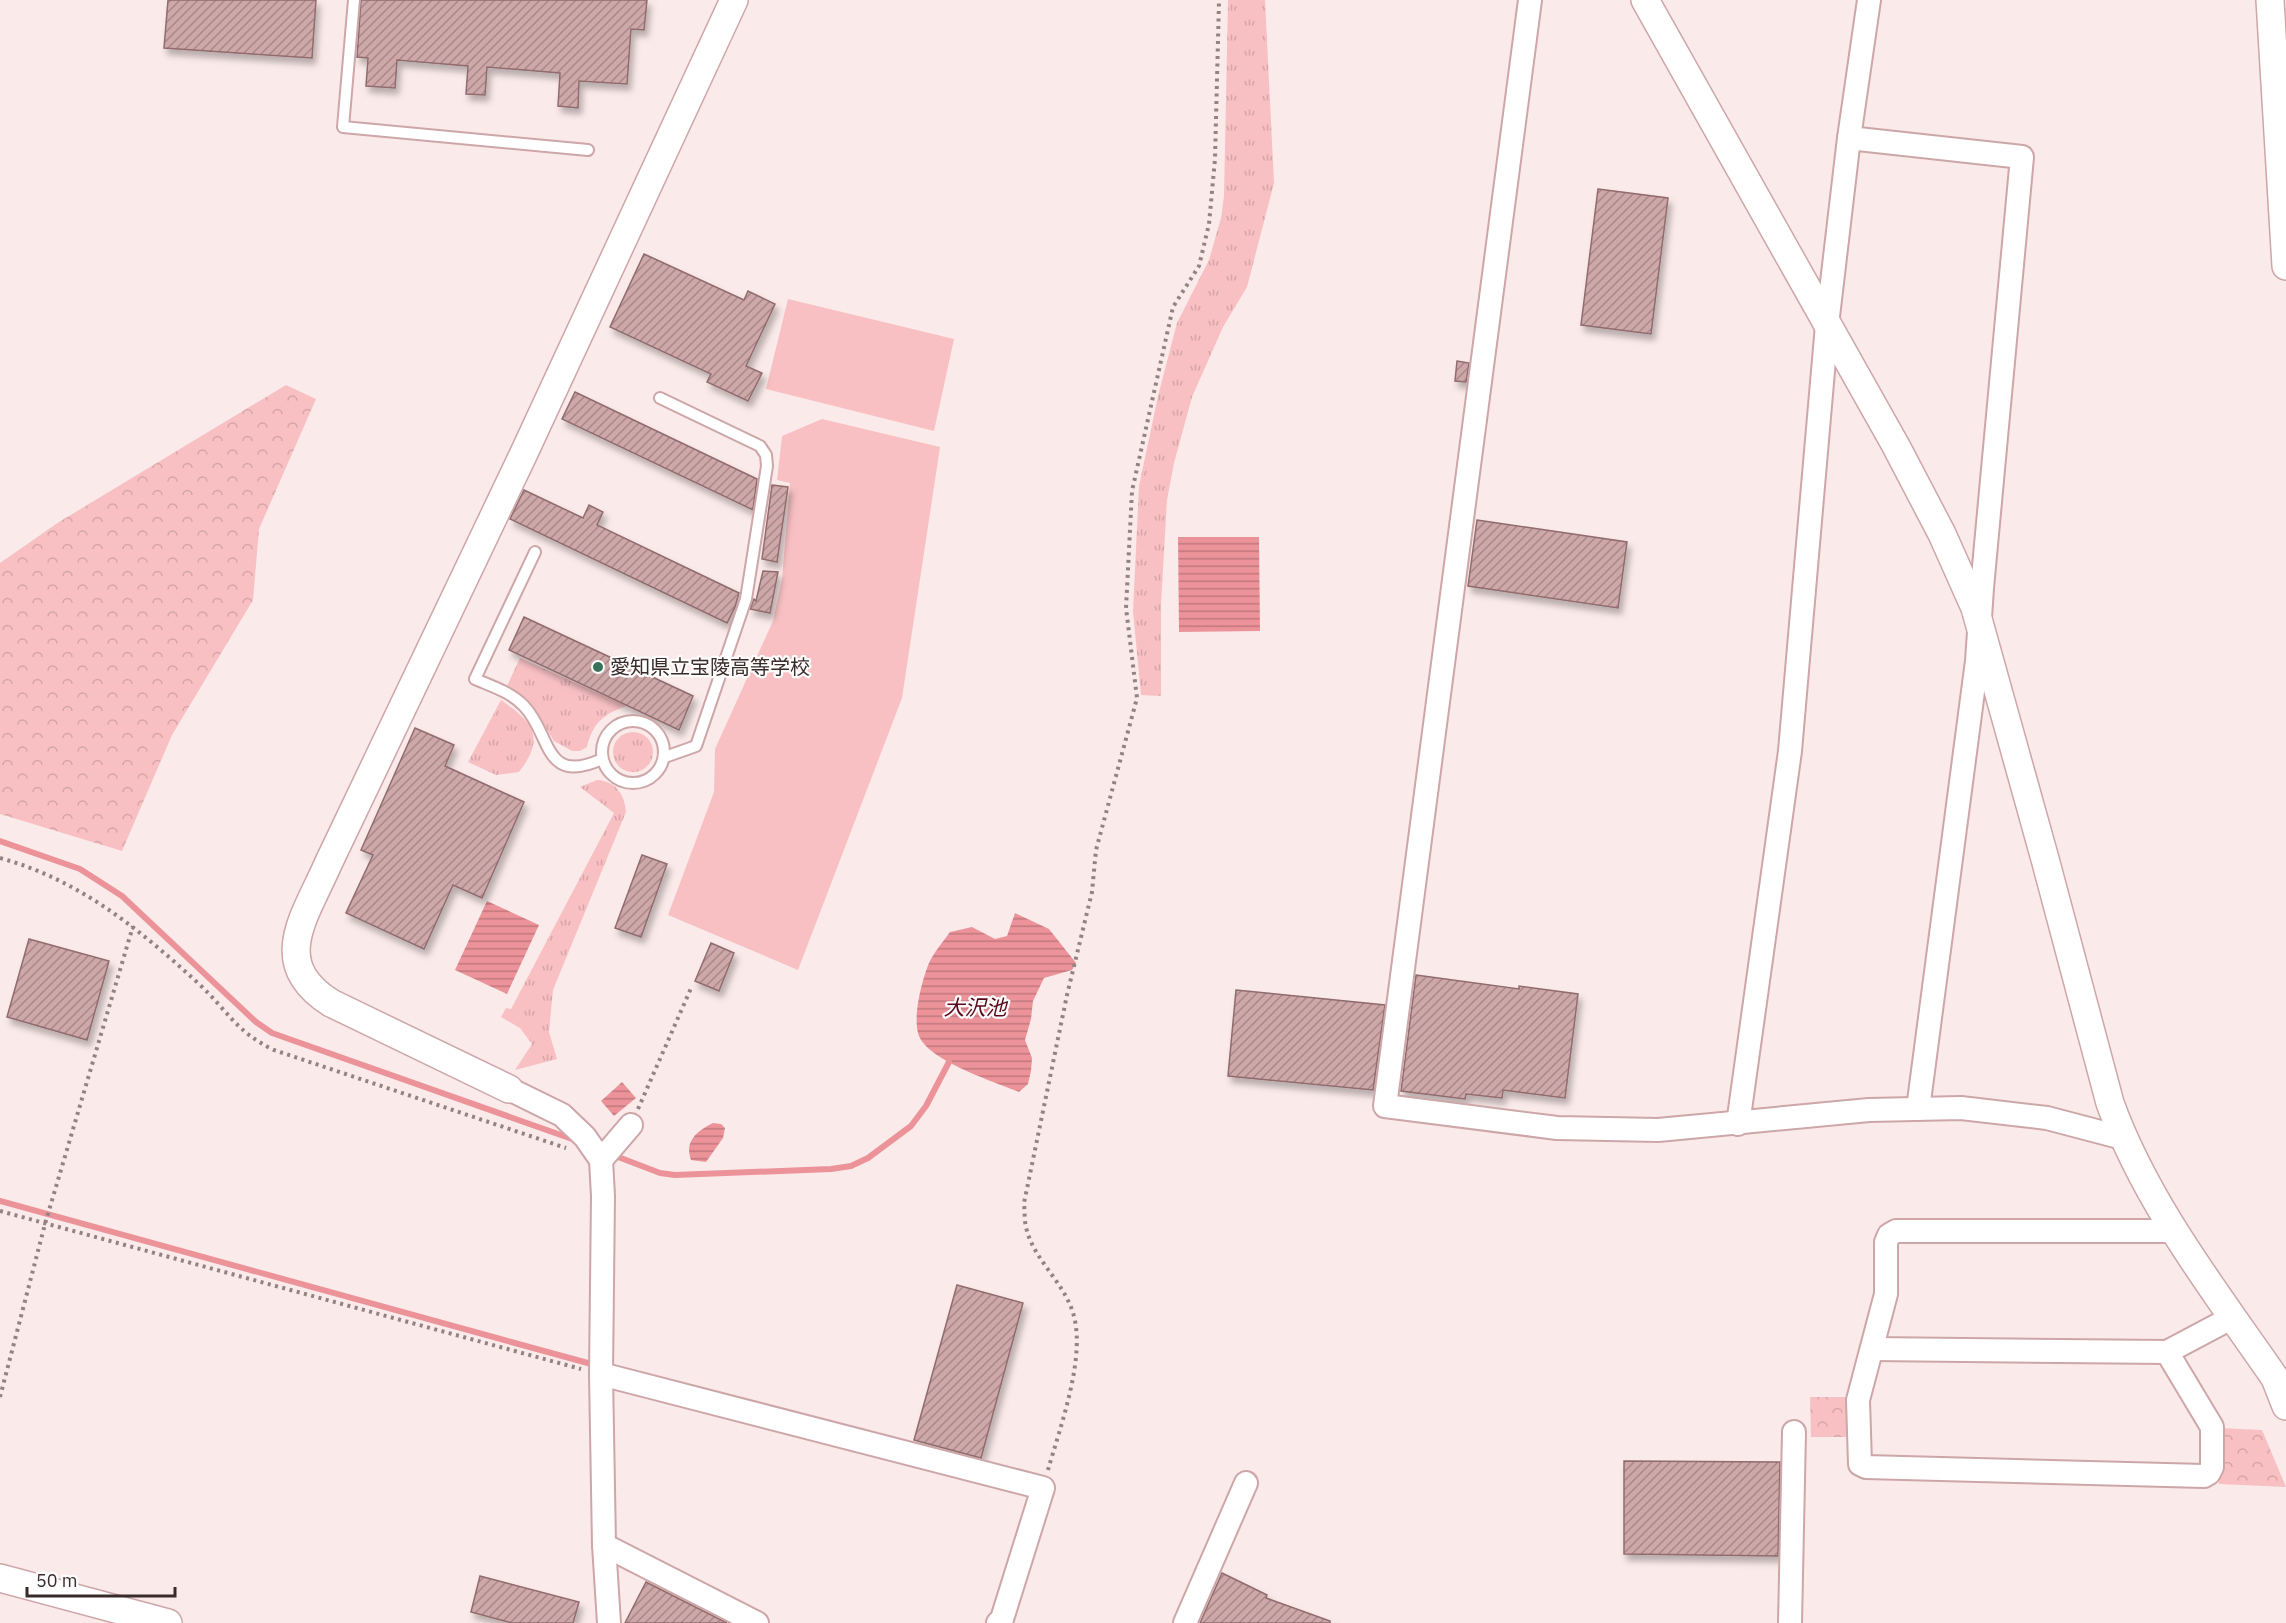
<svg xmlns="http://www.w3.org/2000/svg" width="2286" height="1623" font-family="'IBM Plex Sans','Noto Sans JP',sans-serif">
	<style>
		.grass { fill: url(#grass-tufts) }
		.forest { fill: url(#forest-crowns) }
		.pitch { fill: #f8c0c3 }
		.water { fill: url(#water-rules) }
		.lines { fill: none; stroke-linecap: round; stroke-linejoin: round }
		.stream { stroke: #ec9399; stroke-width: 6 }
		.building { fill: url(#building-hatch); stroke: #906c6e; stroke-width: 1.5; filter: url(#shadow) }
		.service-casing { stroke: #cda6a8; stroke-width: 14 }
		.minor-casing { stroke: #cda6a8; stroke-width: 26 }
		.tertiary-casing { stroke: #cda6a8; stroke-width: 30 }
		.path { stroke: #928282; stroke-width: 4; stroke-dasharray: 3 4.5; stroke-linecap: butt }
		.service { stroke: #fff; stroke-width: 10 }
		.minor { stroke: #fff; stroke-width: 22 }
		.tertiary { stroke: #fff; stroke-width: 27 }
		.poi-dot { fill: #38725b; stroke: #fcfcfc; stroke-width: 2 }
		.labels { text-anchor: middle; stroke-width: 4.5; stroke-linejoin: round; paint-order: stroke }
		.poi-label { font-size: 20px; fill: #3a2b2b; stroke: #fcfcfc; text-anchor: start }
		.water-label { font-size: 21px; font-style: italic; fill: #58081a; stroke: #fcfcfc }
	</style>
	<defs>
		<pattern id="grass-tufts" width="24" height="20" patternUnits="userSpaceOnUse" patternTransform="scale(1.5)"><rect width="24" height="20" fill="#f8c0c3"/><path d="M3 7l-1-3M5 7V3M7 7l1-3M15 17l-1-3M17 17v-4M19 17l1-3" fill="none" stroke="#d5a5a8"/></pattern>
		<pattern id="forest-crowns" width="20" height="18" patternUnits="userSpaceOnUse" patternTransform="scale(1.5)"><rect width="20" height="18" fill="#f8c0c3"/><path d="M2 6a3 3 0 1 1 6 0M12 15a3 3 0 1 1 6 0" fill="none" stroke="#d5a5a8"/></pattern>
		<pattern id="water-rules" width="6" height="5" patternUnits="userSpaceOnUse" patternTransform="scale(1.5)"><rect width="6" height="5" fill="#ec9399"/><path d="M0 2.5h6" fill="none" stroke="#c0787d"/></pattern>
		<pattern id="building-hatch" width="6" height="6" patternUnits="userSpaceOnUse" patternTransform="scale(1.5)"><rect width="6" height="6" fill="#cea7a8"/><path d="M-1 1l2-2M0 6l6-6M5 7l2-2" fill="none" stroke="#a88889"/></pattern>
		<filter id="shadow"><feDropShadow dx="3.5" dy="6" stdDeviation="3" flood-color="#0004"/></filter>
	</defs>
	<rect width="100%" height="100%" fill="#fbeaea"/>
	<g class="grass">
		<path d="M 1228,0 L 1265,0 L 1274,183 L 1247,287 L 1223,327 L 1192,397 L 1174,463 L 1167,500 L 1161,604 L 1161,696 L 1141,695 L 1133,611 L 1139,486 L 1158,396 L 1177,323 L 1209,260 L 1221,218 L 1224,196 Z"/>
		<path d="M 520,658 L 627,706 C 604,713 592,724 587,747 L 580,751 L 572,751 L 554,741 L 531,704 L 507,686 Z"/>
		<path d="M 501,700 C 533,722 546,737 519,772 L 496,775 L 468,762 Z"/>
		<circle cx="633" cy="752" r="20"/>
		<path d="M 597,780 C 615,781 625,794 626,812 L 553,990 L 549,1032 L 557,1059 L 515,1070 L 532,1044 L 520,1028 L 501,1017 L 506,1008 L 511,1009 L 614,813 L 580,787 Z"/>
	</g>
	<g class="forest">
		<path d="M 286,385 L 316,399 L 259,529 L 253,600 L 172,735 L 122,851 L 0,814 L 0,563 L 59,522 Z"/>
		<path d="M 1810,1397 L 1848,1397 L 1848,1437 L 1811,1437 Z"/>
		<path d="M 2220,1428 L 2262,1430 L 2286,1487 L 2219,1484 Z"/>
	</g>
	<g class="pitch">
		<path d="M 788,299 L 954,339 L 934,431 L 766,389 Z"/>
		<path d="M 822,419 L 940,447 L 902,698 L 798,970 L 668,915 L 714,792 L 715,749 L 773,621 L 782,579 L 790,483 L 777,480 L 782,436 Z"/>
	</g>
	<g class="water">
		<path d="M 1178,537 L 1259,537 L 1260,631 L 1179,632 Z"/>
		<path d="M 487,901 L 539,925 L 507,994 L 455,970 Z"/>
		<path d="M 1015,913 L 1049,929 L 1076,963 L 1072,970 L 1044,978 L 1033,1001 L 1031,1019 L 1025,1040 L 1032,1058 L 1031,1071 L 1028,1084 L 1019,1092 C 995,1082 929,1061 919,1036 C 912,1018 922,980 929,963 C 934,952 943,942 950,932 L 972,927 L 995,939 L 1007,936 Z"/>
		<path d="M 622,1082 L 636,1098 L 614,1116 L 601,1101 Z"/>
		<path d="M 713,1123 L 721,1124 L 725,1128 L 723,1138 L 706,1162 L 691,1160 C 684,1141 697,1131 713,1123 Z"/>
	</g>
	<g class="lines">
		<g class="stream">
			<path d="M 0,841 L 80,869 L 122,896 L 256,1022 L 272,1033 L 575,1140"/>
			<path d="M 613,1155 L 660,1173 L 675,1175 L 831,1169 L 851,1166 L 868,1158 L 911,1126 L 926,1106 L 949,1062"/>
			<path d="M 0,1201 L 595,1365"/>
		</g>
	</g>
	<g class="building">
		<path d="M 168,0 L 316,0 L 312,58 L 164,48 Z"/>
		<path d="M 361,0 L 647,0 L 644,30 L 631,29 L 627,84 L 579,81 L 578,108 L 558,106 L 560,73 L 487,67 L 485,95 L 466,94 L 468,66 L 397,60 L 395,88 L 366,86 L 368,58 L 357,57 Z"/>
		<path d="M 1598,189 L 1668,198 L 1651,334 L 1581,325 Z"/>
		<path d="M 644,254 L 744,300 L 748,291 L 775,304 L 746,366 L 762,373 L 748,401 L 707,382 L 711,374 L 610,327 Z"/>
		<path d="M 1457,361 L 1469,363 L 1466,382 L 1455,381 Z"/>
		<path d="M 575,392 L 757,479 L 753,510 L 562,419 Z"/>
		<path d="M 772,485 L 788,487 L 777,562 L 762,559 Z"/>
		<path d="M 524,490 L 583,518 L 589,505 L 603,512 L 597,525 L 739,593 L 735,607 L 727,623 L 510,519 Z"/>
		<path d="M 1477,520 L 1627,542 L 1618,608 L 1468,586 Z"/>
		<path d="M 763,571 L 778,572 L 770,613 L 750,609 L 754,599 L 756,601 Z"/>
		<path d="M 524,617 L 693,696 L 679,730 L 509,650 Z"/>
		<path d="M 415,728 L 454,745 L 445,766 L 524,802 L 482,898 L 453,885 L 424,949 L 346,913 L 373,855 L 361,850 Z"/>
		<path d="M 642,855 L 667,864 L 641,937 L 615,928 Z"/>
		<path d="M 29,939 L 109,961 L 87,1040 L 7,1017 Z"/>
		<path d="M 711,943 L 734,953 L 719,991 L 695,981 Z"/>
		<path d="M 1416,975 L 1519,989 L 1519,986 L 1578,994 L 1565,1098 L 1503,1090 L 1502,1098 L 1466,1094 L 1465,1099 L 1401,1091 Z"/>
		<path d="M 1236,990 L 1385,1005 L 1373,1090 L 1228,1076 Z"/>
		<path d="M 957,1285 L 1023,1303 L 981,1458 L 914,1440 Z"/>
		<path d="M 1624,1461 L 1780,1462 L 1778,1556 L 1624,1554 Z"/>
		<path d="M 1222,1573 L 1267,1595 L 1266,1598 L 1330,1621 L 1330,1623 L 1200,1623 Z"/>
		<path d="M 480,1576 L 579,1602 L 573,1623 L 512,1623 L 471,1612 Z"/>
		<path d="M 646,1582 L 727,1623 L 625,1623 Z"/>
	</g>
	<g class="lines">
		<g class="service-casing">
			<g id="service">
				<path d="M 354,0 L 343,127 L 588,150"/>
				<path d="M 660,398 L 760,446 L 766,455 L 767,466 L 746,599 L 696,746 L 665,757"/>
				<path d="M 535,552 L 475,679 C 491,686 511,692 524,706 C 552,735 543,786 602,759"/>
				<circle cx="633" cy="752" r="31"/>
			</g>
		</g>
		<g class="minor-casing">
			<g id="minor">
				<path d="M 1530,0 L 1385,1106 L 1557,1128 L 1658,1130 L 1869,1110 L 1961,1108 L 2047,1118 L 2123,1138"/>
				<path d="M 1849,138 L 2022,157 L 1982,588 L 1977,661 L 1918,1109"/>
				<path d="M 509,1089 L 562,1115 L 585,1137 L 601,1160 L 603,1196 L 601,1374 L 604,1545 L 609,1623"/>
				<path d="M 1738,1124 L 1790,751 L 1827,325 L 1849,138 L 1869,0"/>
				<path d="M 601,1160 L 631,1125"/>
				<path d="M 1872,1349 L 2167,1352 L 2233,1317"/>
				<path d="M 2167,1352 L 2212,1427 L 2212,1467 L 2209,1473 L 2204,1476 L 1866,1467 L 1860,1464 L 1858,1400 L 1886,1294 L 1886,1242 L 1889,1235 L 1896,1231 L 2175,1231"/>
				<path d="M 601,1374 L 1043,1488 L 1002,1619 L 998,1623"/>
				<path d="M 604,1545 L 757,1623"/>
				<path d="M 1185,1623 L 1246,1483"/>
				<path d="M 1790,1623 L 1794,1432"/>
			</g>
		</g>
		<g class="tertiary-casing">
			<g id="tertiary">
				<path d="M 1645,0 L 1896,446 L 1942,534 L 1975,608 L 2045,859 L 2110,1103 C 2146,1203 2215,1291 2275,1378 L 2286,1406"/>
				<path d="M 2270,0 L 2286,266"/>
				<path d="M 509,1089 L 331,1003 C 268,963 305,917 328,864 L 524,453 L 734,0"/>
				<path d="M 0,1578 L 168,1623"/>
			</g>
		</g>
		<g class="path">
			<path d="M 0,858 C 80,880 139,929 199,984 C 228,1011 236,1032 274,1050 L 566,1148"/>
			<path d="M 638,1109 L 692,986"/>
			<path d="M 0,1211 L 581,1369"/>
			<path d="M 0,1397 L 45,1224 L 133,926"/>
			<path d="M 1048,1470 C 1060,1427 1088,1353 1072,1310 C 1062,1281 1035,1260 1027,1231 C 1024,1222 1025,1212 1024,1203 L 1067,995 L 1092,892 L 1096,850 L 1137,698 L 1126,608 L 1132,491 L 1173,307 L 1199,266 L 1209,224 L 1215,159 L 1219,0"/>
		</g>
		<use href="#service" class="service"/>
		<use href="#minor" class="minor"/>
		<use href="#tertiary" class="tertiary"/>
	</g>
	<circle class="poi-dot" cx="598" cy="667" r="6"/>
	<g class="labels">
		<g class="poi-label">
			<text x="610" y="674">愛知県立宝陵高等学校</text>
		</g>
		<g class="water-label">
			<text x="975" y="1015">大沢池</text>
		</g>
	</g>
	<path d="M27 1587v9h148v-9" fill="none" stroke="#3a2b2b" stroke-width="3"/>
	<text x="36" y="1587" font-size="18" fill="#3a2b2b" stroke="#fcfcfc" stroke-width="4.5" paint-order="stroke">50 m</text>
</svg>
